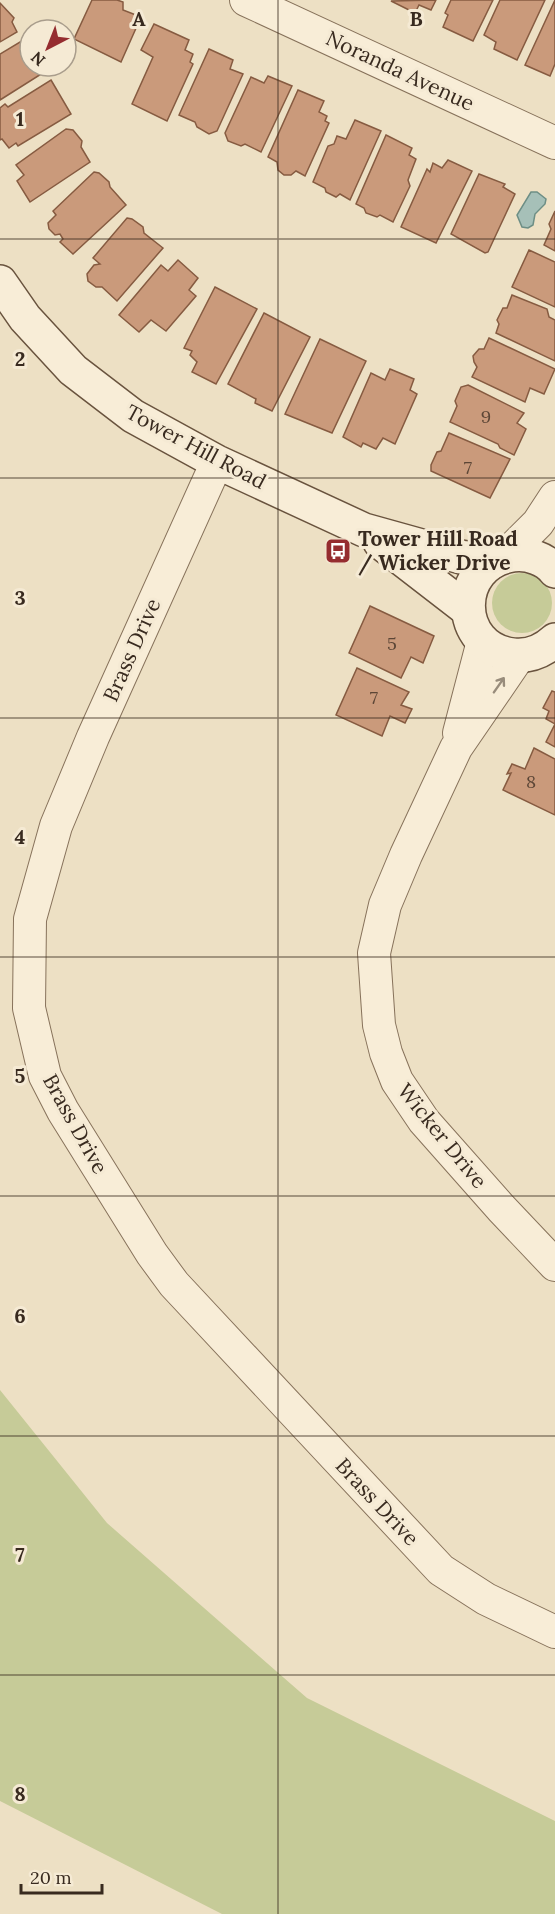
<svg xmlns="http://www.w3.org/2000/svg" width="555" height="1914" font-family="Lora,serif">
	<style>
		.green { fill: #c6cb98 }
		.water { fill: #a6c0b8; stroke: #6d8e85; stroke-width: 1.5 }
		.building { fill: #ca9a7b; stroke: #865b41; stroke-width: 1.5 }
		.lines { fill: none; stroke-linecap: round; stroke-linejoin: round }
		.street-casing { stroke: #87725b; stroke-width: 34 }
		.secondary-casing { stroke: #69533e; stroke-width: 36 }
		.street { stroke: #f8edd7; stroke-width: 32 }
		.secondary { stroke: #f8edd7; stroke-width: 33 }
		.oneway { stroke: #988c7b }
		.grid { fill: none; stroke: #382a1f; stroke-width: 1.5; stroke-opacity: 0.55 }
		.labels { text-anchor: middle; stroke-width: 6; stroke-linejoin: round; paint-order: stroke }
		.number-label { font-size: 18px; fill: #5c4636 }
		.street-label { font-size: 21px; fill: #382a1f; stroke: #f5ead4 }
		.poi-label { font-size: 21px; font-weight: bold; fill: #382a1f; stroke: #f5ead4; text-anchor: start }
		.grid-label { font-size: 20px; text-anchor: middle; font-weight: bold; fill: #382a1f; stroke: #f5ead4; stroke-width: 6; stroke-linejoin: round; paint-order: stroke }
	</style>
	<rect width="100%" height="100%" fill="#ede0c4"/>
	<g class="green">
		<circle cx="522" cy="603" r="30"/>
		<path d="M 0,1390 L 107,1523 L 307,1698 L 555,1821 L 555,1914 L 222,1914 L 0,1801 Z"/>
	</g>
	<path class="water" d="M 531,192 L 537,192 L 546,199 L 545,204 L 535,214 L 533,225 L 528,228 L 522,227 L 517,215 Z"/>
	<g class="building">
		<path d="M 92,0 L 117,0 L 123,2 L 123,10 L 141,17 L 121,62 L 74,39 Z"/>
		<path d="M 436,0 L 431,10 L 419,5 L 415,13 L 391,1 Z"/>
		<path d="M 451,0 L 493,0 L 473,41 L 443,27 L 448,15 L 445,13 Z"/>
		<path d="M 500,0 L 545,0 L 517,60 L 494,49 L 496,42 L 484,35 Z"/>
		<path d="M 555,0 L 555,64 L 550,76 L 525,65 Z"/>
		<path d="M 0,3 L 14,18 L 12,22 L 17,32 L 0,42 Z"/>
		<path d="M 154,24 L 189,40 L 185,50 L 193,54 L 190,62 L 193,64 L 167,121 L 132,104 L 153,57 L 141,50 Z"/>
		<path d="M 25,39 L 30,46 L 30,66 L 43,66 L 46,71 L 0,100 L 0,54 Z"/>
		<path d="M 209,49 L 233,60 L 230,69 L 243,74 L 217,131 L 209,134 L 197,127 L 195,122 L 179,115 Z"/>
		<path d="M 268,76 L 292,86 L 261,152 L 245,144 L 241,146 L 228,141 L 225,133 L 251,77 L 264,83 Z"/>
		<path d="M 51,80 L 71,114 L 18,146 L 16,143 L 9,148 L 2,139 L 0,140 L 0,108 L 5,104 L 8,107 Z"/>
		<path d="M 298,90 L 324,101 L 319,112 L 327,116 L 325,121 L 329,123 L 305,176 L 296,171 L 291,175 L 284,175 L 278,170 L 277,162 L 268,157 Z"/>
		<path d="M 355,120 L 381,131 L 350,200 L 340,194 L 336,197 L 326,192 L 325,188 L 313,182 L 328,146 L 334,144 L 337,136 L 346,139 Z"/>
		<path d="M 66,129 L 73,130 L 82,141 L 81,147 L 90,162 L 30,202 L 17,181 L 24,175 L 16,165 Z"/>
		<path d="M 386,135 L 412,148 L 409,155 L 416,159 L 408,180 L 410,186 L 393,222 L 380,215 L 377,217 L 366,213 L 364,208 L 356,204 Z"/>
		<path d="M 448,160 L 472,171 L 436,243 L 401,227 L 427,169 L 430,172 L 433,163 L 442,168 Z"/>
		<path d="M 94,172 L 99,173 L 109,182 L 110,187 L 126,205 L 73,254 L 60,242 L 63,239 L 60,234 L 55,235 L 49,229 L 48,223 L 56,215 L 53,211 Z"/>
		<path d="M 479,174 L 505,184 L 503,187 L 515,194 L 488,252 L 485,253 L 451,234 Z"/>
		<path d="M 555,211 L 555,251 L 544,245 L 551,229 L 549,224 Z"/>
		<path d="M 127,218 L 132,219 L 143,227 L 144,233 L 163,248 L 117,301 L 102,287 L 96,287 L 88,281 L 87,274 L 94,265 L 100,264 L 93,258 Z"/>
		<path d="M 529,250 L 555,262 L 555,307 L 512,287 Z"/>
		<path d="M 178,260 L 198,278 L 189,290 L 196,296 L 166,331 L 151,320 L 139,332 L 119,315 L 161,265 L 168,271 Z"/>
		<path d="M 215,287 L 257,309 L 216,384 L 192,372 L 197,362 L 190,355 L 192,351 L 184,348 Z"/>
		<path d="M 512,295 L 547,309 L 549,317 L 555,320 L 555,361 L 496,333 L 499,324 L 497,320 L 503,308 L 507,308 Z"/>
		<path d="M 264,313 L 310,337 L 272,411 L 255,403 L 256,399 L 228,384 Z"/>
		<path d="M 489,338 L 555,369 L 544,394 L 530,388 L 525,402 L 472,377 L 477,367 L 474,362 L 473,356 L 479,349 L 484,349 Z"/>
		<path d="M 320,339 L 366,361 L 332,433 L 285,414 Z"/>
		<path d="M 390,369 L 414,379 L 410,390 L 417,394 L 395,444 L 383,438 L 376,449 L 363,443 L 361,447 L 343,437 L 371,373 L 385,380 Z"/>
		<path d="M 468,385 L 524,413 L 517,423 L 526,429 L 514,455 L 500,448 L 498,444 L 450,422 L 457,406 L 455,401 L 461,387 Z"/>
		<path d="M 449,433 L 510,459 L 490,498 L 431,471 L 431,465 L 437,452 L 441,451 Z"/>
		<path d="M 370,606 L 434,636 L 423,663 L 411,657 L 401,678 L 349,653 Z"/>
		<path d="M 357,668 L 409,692 L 401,705 L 412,709 L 405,723 L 390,716 L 382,736 L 336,715 Z"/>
		<path d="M 552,691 L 555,692 L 555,724 L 546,719 L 549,711 L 543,708 Z"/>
		<path d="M 555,724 L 555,747 L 546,742 Z"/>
		<path d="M 534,748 L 555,759 L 555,815 L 503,790 L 511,773 L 507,774 L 512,764 L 525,769 Z"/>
	</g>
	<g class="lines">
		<g class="street-casing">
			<g id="street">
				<path d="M 246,0 L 555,143"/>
				<path d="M 217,462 L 93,737 L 56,826 L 30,919 L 29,1008 L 45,1076 L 63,1111 L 152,1254 L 174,1284 L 441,1570 L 486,1599 L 555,1632"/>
				<path d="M 504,557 L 538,523 L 555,497"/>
				<path d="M 519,656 L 456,748 L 406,855 L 385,905 L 374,953 L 379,1025 L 386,1053 L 397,1081 L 424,1121 L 501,1208 L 555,1265"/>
				<path d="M 459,733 L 483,641"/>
			</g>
		</g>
		<g class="secondary-casing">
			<g id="secondary">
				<path d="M 0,282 L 25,318 L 73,370 L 133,416 L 217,462 L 364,530 L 461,557 L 492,562"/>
				<path d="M 380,542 L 468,610"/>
				<path d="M 555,571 C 546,559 528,553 513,555 C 453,564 454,648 513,655 C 530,657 543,651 555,640"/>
			</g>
		</g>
		<use href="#street" class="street"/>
		<use href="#secondary" class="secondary"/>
	</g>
	<defs><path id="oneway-shaft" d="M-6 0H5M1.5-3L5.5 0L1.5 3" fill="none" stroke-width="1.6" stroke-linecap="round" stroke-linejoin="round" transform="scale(1.5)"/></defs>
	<use class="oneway" href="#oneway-shaft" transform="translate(499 685) rotate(-55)"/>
	<path class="grid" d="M 278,0 L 278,1914M 0,239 L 555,239M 0,478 L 555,478M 0,718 L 555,718M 0,957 L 555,957M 0,1196 L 555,1196M 0,1436 L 555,1436M 0,1675 L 555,1675"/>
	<defs>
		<g id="bus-square" transform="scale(1.35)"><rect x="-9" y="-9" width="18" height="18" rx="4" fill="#952c2f" stroke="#f5ead4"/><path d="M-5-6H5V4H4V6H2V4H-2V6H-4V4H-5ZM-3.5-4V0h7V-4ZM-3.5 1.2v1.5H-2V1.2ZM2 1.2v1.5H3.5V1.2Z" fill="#fff"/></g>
	</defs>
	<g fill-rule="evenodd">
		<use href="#bus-square" x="338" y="551"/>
	</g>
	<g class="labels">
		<g class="number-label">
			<text x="486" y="423">9</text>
			<text x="468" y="474">7</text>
			<text x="392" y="650">5</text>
			<text x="374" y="704">7</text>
			<text x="531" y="788">8</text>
		</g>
		<g class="street-label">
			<text transform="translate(400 71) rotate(25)" y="7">Noranda Avenue</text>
			<text transform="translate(196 447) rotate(28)" y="7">Tower Hill Road</text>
			<text transform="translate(132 650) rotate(-66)" y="7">Brass Drive</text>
			<text transform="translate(75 1124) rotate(61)" y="7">Brass Drive</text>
			<text transform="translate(442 1136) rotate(51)" y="7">Wicker Drive</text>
			<text transform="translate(377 1502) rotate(47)" y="7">Brass Drive</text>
		</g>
		<g class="poi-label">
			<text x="358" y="546">Tower Hill Road<tspan x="358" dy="24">/ Wicker Drive</tspan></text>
		</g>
	</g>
	<g class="grid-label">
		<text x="139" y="26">A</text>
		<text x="416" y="26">B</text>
		<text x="20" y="126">1</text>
		<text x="20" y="366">2</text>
		<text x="20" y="605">3</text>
		<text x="20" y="844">4</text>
		<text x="20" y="1083">5</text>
		<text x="20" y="1323">6</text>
		<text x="20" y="1562">7</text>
		<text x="20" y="1801">8</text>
	</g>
	<g transform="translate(48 48) rotate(222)"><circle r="28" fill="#f5ead4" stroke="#a99d8c" stroke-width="1.5"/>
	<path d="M0-4.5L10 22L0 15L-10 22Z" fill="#952c2f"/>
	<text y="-9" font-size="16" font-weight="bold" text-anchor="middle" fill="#382a1f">N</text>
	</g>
	<path d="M21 1884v9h81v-9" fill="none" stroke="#382a1f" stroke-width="3"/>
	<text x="30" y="1884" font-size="18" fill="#382a1f" stroke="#f5ead4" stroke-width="4.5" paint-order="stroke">20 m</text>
</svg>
